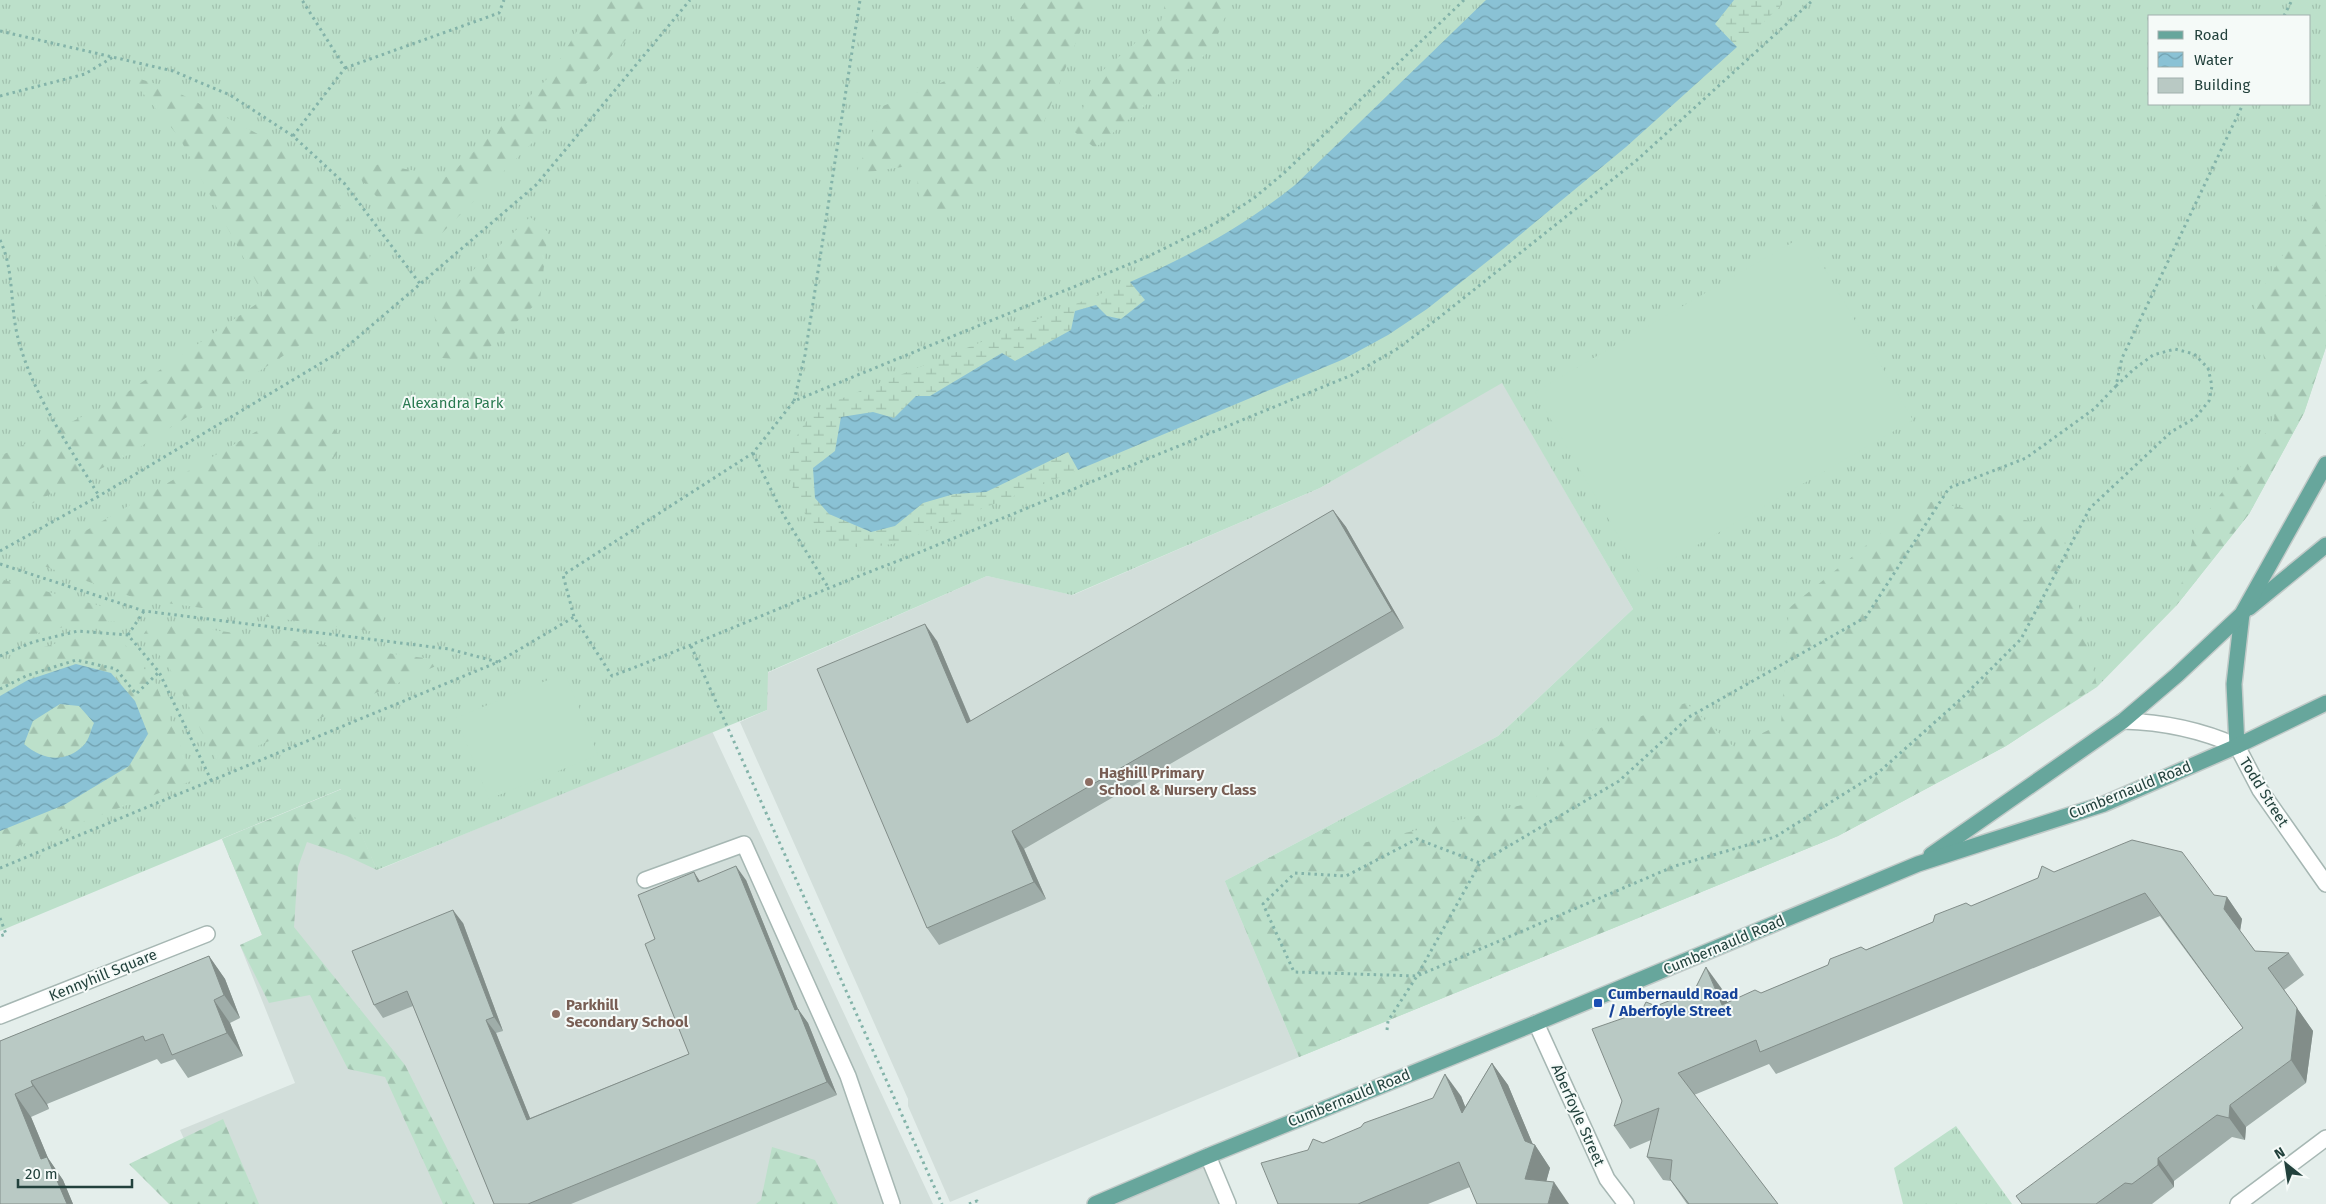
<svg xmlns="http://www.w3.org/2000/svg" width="2326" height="1204" font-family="'Fira Sans',sans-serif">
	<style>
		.built { fill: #d2deda }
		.grass { fill: url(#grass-tufts); fill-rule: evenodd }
		.forest { fill: url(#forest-firs) }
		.wetland { fill: url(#wetland-marsh) }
		.garden { fill: #bce0ca }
		.water { fill: url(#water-waves); fill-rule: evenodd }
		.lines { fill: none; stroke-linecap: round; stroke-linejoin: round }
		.minor-casing { stroke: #a6b7b3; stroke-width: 18 }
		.major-casing { stroke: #c1cac8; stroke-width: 18 }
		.path { stroke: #83b3a9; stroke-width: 3; stroke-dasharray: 2.5 4; stroke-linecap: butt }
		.minor { stroke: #fff; stroke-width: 15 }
		.major { stroke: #67a69c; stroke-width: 15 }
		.wall { fill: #9fada9 }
		.shaded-wall { fill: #828d89 }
		.building { fill: #b9c9c4; stroke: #828d89 }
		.education-dot { fill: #8d6e63; stroke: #f5faf8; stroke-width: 2 }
		.transit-dot { fill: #1a4fb4; stroke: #f5faf8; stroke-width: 2 }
		.labels { text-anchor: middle; stroke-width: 4; stroke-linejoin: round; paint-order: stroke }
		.park-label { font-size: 15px; fill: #2a7a51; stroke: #f5faf8 }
		.education-label { font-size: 15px; font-weight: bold; fill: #785e54; stroke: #f5faf8; text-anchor: start }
		.street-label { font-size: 15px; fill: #22413c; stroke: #f5faf8 }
		.transit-label { font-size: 15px; font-weight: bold; fill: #164399; stroke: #f5faf8; text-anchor: start }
	</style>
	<defs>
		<pattern id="grass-tufts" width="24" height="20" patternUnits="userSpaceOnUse" patternTransform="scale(1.25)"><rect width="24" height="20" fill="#bce0ca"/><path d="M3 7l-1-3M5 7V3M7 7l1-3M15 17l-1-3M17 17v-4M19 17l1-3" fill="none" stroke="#a1c1ae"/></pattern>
		<pattern id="forest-firs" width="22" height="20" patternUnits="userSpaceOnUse" patternTransform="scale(1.25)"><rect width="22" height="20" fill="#bce0ca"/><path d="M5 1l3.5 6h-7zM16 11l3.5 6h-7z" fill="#a1c1ae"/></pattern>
		<pattern id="wetland-marsh" width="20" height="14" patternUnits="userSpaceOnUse" patternTransform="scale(1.25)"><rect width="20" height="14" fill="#bce0ca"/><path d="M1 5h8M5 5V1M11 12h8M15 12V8" fill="none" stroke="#a1c1ae"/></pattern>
		<pattern id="water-waves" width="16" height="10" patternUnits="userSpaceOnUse" patternTransform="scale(1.25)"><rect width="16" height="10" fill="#8ac2d5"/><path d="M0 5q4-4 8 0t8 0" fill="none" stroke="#709fae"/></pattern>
	</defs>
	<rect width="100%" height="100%" fill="#e4eeeb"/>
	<g class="built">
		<path d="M 1502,382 L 1633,609 L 1498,736 L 1225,881 L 1299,1057 L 950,1202 L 908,1106 L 908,1099 L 740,722 L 767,710 L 767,673 L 987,576 L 1073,595 L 1320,488 Z"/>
		<path d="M 712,731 L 933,1204 L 213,1204 L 180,1130 L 295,1083 L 240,945 L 262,935 L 222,839 L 342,789 L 378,870 Z"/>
		<path d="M 1214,1154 L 1232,1204 L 1093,1204 Z"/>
	</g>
	<g class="grass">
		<path d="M 0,0 L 2326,0 L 2326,347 L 2304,413 L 2249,514 L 2176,606 L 2097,687 L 2006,746 L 1838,836 L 1299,1057 L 1225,881 L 1498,736 L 1633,609 L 1502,383 L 1320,488 L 1072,595 L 987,576 L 768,672 L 767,710 L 377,870 L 341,789 L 0,931 ZM 2150,16 L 2310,16 L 2310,104 L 2150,104 Z"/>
		<path d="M 1956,1126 L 2012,1204 L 1903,1204 L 1894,1168 Z"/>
	</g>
	<g class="forest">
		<path d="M 596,0 L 662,0 L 536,139 L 441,234 L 421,240 L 404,227 L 356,174 L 379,164 L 448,177 L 549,77 Z"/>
		<path d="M 1026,0 L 1100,0 L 1089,10 L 1041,129 L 939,216 L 920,203 L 915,165 L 856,174 L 883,106 L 980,67 Z"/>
		<path d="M 1166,0 L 1232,0 L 1212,49 L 1095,148 L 1072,130 L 1101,72 L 1161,21 Z"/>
		<path d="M 128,75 L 171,89 L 287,149 L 331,192 L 369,252 L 374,285 L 355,310 L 126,456 L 27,506 L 0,517 L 0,456 L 113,402 L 265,298 L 179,137 Z"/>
		<path d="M 2326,183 L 2326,347 L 2304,413 L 2249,514 L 2176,606 L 2195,529 L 2275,420 L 2254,303 Z"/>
		<path d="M 530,217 L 548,232 L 540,300 L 475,361 L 442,358 L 433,308 Z"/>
		<path d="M 312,399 L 345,443 C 338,452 330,462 325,472 C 306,514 313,562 352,589 C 361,596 373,600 382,606 L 383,633 L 138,599 L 32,562 Z"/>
		<path d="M 1922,500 L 2061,527 L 2097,686 L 2006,746 L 1838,836 L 1299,1057 L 1225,881 L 1325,829 L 1363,843 L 1534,802 L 1562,739 L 1686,703 L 1734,747 L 1781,724 L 1789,608 Z"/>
		<path d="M 0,579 L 120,611 L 118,621 C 72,624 43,629 0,646 Z"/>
		<path d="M 152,622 L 447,661 L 218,764 L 169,667 L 143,635 Z"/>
		<path d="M 78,637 L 123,642 L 155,682 L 194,780 L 7,850 L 1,830 L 64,805 L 135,701 L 111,673 L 76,664 L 0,696 L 0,664 L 33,650 Z"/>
		<path d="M 60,704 L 79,706 L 94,723 L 85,744 L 63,758 L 38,756 L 24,745 L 33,721 Z"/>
		<path d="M 342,789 L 377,870 L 347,856 L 307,842 L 298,867 L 294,927 L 405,1065 L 475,1204 L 443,1204 L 385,1077 L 348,1069 L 310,995 L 269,1003 L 240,945 L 262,935 L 222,839 Z"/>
		<path d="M 223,1119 L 259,1204 L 169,1204 L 129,1164 Z"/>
		<path d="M 772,1147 L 815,1160 L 838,1204 L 756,1204 L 761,1200 Z"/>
	</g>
	<g class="wetland">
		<path d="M 1734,0 L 1787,0 L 1737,47 L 1715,24 Z"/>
		<path d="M 1130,282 L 1145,300 L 1121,319 L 1107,316 L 1096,305 L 1076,311 L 1072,330 L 1015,361 L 1002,353 L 930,396 L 916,396 L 894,418 L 873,412 L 835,452 L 813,468 L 895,526 L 923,503 L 954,494 L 986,492 L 1068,452 L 1078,470 L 897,543 C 879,546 858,551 841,543 C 805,529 783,486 791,449 C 793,440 803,426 808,419 C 814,412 826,407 833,402 Z"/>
	</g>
	<g class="garden">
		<path d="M 1805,235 L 1913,420 L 1642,577 L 1535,392 Z"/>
		<path d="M 565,673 L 598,755 L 489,799 L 456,718 Z"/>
	</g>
	<g class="water">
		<path d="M 1486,0 L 1734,0 L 1715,24 L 1737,47 L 1626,147 L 1503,249 L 1427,309 L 1388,335 L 1344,359 L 1078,470 L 1068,452 L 986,492 L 954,494 L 923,503 L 895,526 L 871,532 L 829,514 L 815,498 L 813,468 L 835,451 L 841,417 L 873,412 L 894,418 L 916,396 L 930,396 L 1002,353 L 1015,361 L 1071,330 L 1075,311 L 1096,305 L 1107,316 L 1121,319 L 1145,300 L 1130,282 C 1190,256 1244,226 1295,185 Z"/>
		<path d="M 76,664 L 111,673 L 135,701 L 148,734 L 129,766 L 64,805 L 0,831 L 0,696 L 28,680 ZM 60,704 L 79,706 L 94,723 C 91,729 89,740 84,745 C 65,764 42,760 24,744 L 33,721 Z"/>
	</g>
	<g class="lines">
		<g class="minor-casing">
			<g id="minor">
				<path d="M 2123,721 C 2162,722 2201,730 2237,746 L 2260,790 L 2326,884"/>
				<path d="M 645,880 L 744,844 L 848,1076 L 892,1204"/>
				<path d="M 0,1016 L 207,934"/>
				<path d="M 1536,1023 L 1607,1179 L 1626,1204"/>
				<path d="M 1208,1156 L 1228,1204"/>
				<path d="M 2238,1204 L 2326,1138"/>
			</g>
		</g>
		<g class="major-casing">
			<g id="major">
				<path d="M 2249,608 L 2326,545"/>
				<path d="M 2237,746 L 2234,684 L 2242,614"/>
				<path d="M 1931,855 L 2123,721 L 2177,675 L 2242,614 L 2326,464"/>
				<path d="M 1095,1204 L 1208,1156 L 1536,1023 L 1918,864 L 2104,804 L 2237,746 L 2326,703"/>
			</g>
		</g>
		<g class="path">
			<path d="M 1464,0 L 1284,173 L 1254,198 L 1216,223 L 1147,257 L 794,401 L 753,453 L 563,575 L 574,617 L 612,676 C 710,639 805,596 903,559 L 1352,375 L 1397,349 L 1436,320 L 1637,160 L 1813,0"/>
			<path d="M 2284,16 L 2292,0"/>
			<path d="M 0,31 L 173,71 L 230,95 L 293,136 L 344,183 L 421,285"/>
			<path d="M 345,68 L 499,13 L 504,0"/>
			<path d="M 0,96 L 85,74 L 113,57"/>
			<path d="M 293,136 L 345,68 L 302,0"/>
			<path d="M 0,240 C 14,269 10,303 17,334 C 31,393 68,444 99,496"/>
			<path d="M 2116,386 L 2133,370 L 2153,355 L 2175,349 L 2194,354 L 2208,368 L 2212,386 L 2209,401 L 2195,418 L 2171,432 L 2090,508 L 2021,639 L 1962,698 L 1879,772 L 1775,837 L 1675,866 L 1417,976 L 1294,972 L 1263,904 L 1295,873 L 1346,876 L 1417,839 L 1480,863 L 1619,781 L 1689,717 L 1866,617 L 1949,488 L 2026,458 L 2094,409 L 2116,386 L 2122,358 L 2243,104"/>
			<path d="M 794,401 L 805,355 L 860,0"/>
			<path d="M 753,453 L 783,514 L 828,587"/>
			<path d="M 0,551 L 99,496 L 343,350 L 536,185 L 690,0"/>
			<path d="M 0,564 L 144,611 L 449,649 L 498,662"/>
			<path d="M 128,635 L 144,611"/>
			<path d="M 691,646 L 942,1204"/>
			<path d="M 0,656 L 33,642 L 78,631 L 128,635 L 159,672 L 212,782"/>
			<path d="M 0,689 L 26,676 L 76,660 L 116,669 L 136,694 L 159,672"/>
			<path d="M 0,868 L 498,662 L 574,617"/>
			<path d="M 0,918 L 6,934 L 0,936"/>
			<path d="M 1387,1030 L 1388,1021 L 1417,976 L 1480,863"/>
			<path d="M 969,1204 L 977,1201 L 978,1204"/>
		</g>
		<use href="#minor" class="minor"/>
		<use href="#major" class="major"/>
	</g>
	<g class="wall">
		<path d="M 1333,510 L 1346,527 L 1404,628 L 1024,849 L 1046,899 L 939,945 L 927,928 L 937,641 L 971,721 Z"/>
		<path d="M 2054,872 L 2227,897 L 2242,919 L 2240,931 L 2255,951 L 2289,953 L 2304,975 L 2284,990 L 2313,1031 L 2306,1083 L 2246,1127 L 2245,1140 L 2232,1137 L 2174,1181 L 2174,1187 L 2152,1204 L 2021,1204 L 2243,1028 L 2160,916 L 1776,1074 L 1769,1064 L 1694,1095 L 1778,1204 L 1687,1204 L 1671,1181 L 1663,1180 L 1647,1157 L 1651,1140 L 1630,1149 L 1614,1126 L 1622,1101 L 1641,1012 L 1656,1006 L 1722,989 L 1727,1003 L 1761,993 Z"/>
		<path d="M 746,880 L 798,1009 L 808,1023 L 837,1095 L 571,1204 L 494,1204 L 413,1006 L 383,1018 L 374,1005 L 463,923 L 503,1031 L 496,1033 L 530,1118 L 689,1054 L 655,939 L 700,881 Z"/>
		<path d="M 209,956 L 225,979 L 240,1018 L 230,1023 L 243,1056 L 188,1078 L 175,1059 L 161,1064 L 157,1059 L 47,1104 L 49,1109 L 31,1117 L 48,1158 L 63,1180 L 73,1204 L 0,1204 L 0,1041 Z"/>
		<path d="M 1492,1063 L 1508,1085 L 1533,1145 L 1535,1145 L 1550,1168 L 1546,1181 L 1470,1187 L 1428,1204 L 1278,1204 L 1308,1150 L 1323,1143 L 1461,1096 L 1465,1107 Z"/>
	</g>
	<g class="shaded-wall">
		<path d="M 1333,510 L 1346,527 L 1404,628 L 1392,611 Z"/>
		<path d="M 925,624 L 937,641 L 979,741 L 967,723 Z"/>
		<path d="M 1012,831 L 1024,849 L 1046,899 L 1034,882 Z"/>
		<path d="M 736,866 L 746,880 L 798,1009 L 808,1023 L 837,1095 L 827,1082 L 795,1010 Z"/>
		<path d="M 694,872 L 703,886 L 698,882 Z"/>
		<path d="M 2227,897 L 2242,919 L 2240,931 L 2224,909 Z"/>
		<path d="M 453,910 L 463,923 L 503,1031 L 494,1017 Z"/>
		<path d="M 209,956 L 225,979 L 240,1018 L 224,995 Z"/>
		<path d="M 1706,967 L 1722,989 L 1738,1028 L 1722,1005 Z"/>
		<path d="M 214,1000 L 230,1023 L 243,1056 L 227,1033 Z"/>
		<path d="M 2297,1008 L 2313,1031 L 2306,1083 L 2291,1060 Z"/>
		<path d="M 486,1020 L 496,1033 L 536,1133 L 527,1120 Z"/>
		<path d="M 1492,1063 L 1508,1085 L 1534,1147 L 1535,1145 L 1550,1168 L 1541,1201 L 1525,1179 Z"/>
		<path d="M 1445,1074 L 1461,1096 L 1477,1136 L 1462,1113 Z"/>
		<path d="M 31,1081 L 47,1104 L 49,1109 L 33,1086 Z"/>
		<path d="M 15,1094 L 31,1117 L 48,1158 L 63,1180 L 73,1204 L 67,1204 L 41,1159 Z"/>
		<path d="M 2230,1105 L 2246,1127 L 2245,1140 L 2229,1118 Z"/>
		<path d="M 2158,1158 L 2174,1181 L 2174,1187 L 2158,1165 Z"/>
		<path d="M 1554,1182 L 1569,1204 L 1548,1204 Z"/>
	</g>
	<g class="building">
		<path d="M 1333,510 L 1392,611 L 1012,831 L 1034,882 L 927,928 L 817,669 L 925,624 L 967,723 Z"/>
		<path d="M 2132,840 L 2182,852 L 2214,895 L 2227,897 L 2224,909 L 2255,951 L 2289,953 L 2268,968 L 2297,1008 L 2291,1060 L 2230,1105 L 2229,1118 L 2217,1115 L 2158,1158 L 2158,1165 L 2132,1184 L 2125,1183 L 2096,1204 L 2022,1204 L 2016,1196 L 2243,1028 L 2145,893 L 1760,1052 L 1756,1040 L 1678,1073 L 1778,1204 L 1689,1204 L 1670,1179 L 1672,1160 L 1647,1157 L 1659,1108 L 1614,1126 L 1622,1101 L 1592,1029 L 1641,1012 L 1646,1002 L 1656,1006 L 1694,991 L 1706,967 L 1722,1005 L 1755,990 L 1761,993 L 1828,965 L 1830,959 L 1861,947 L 1866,950 L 1933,922 L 1935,915 L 1966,903 L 1971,906 L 2038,878 L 2042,866 L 2054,872 Z"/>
		<path d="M 736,866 L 795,1010 L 798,1009 L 827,1082 L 528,1204 L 494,1204 L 407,991 L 374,1005 L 352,951 L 453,910 L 494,1017 L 486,1020 L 527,1120 L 689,1054 L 645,944 L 655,939 L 638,895 L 694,872 L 698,882 Z"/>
		<path d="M 209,956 L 224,995 L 214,1000 L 227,1033 L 172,1055 L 163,1034 L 145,1041 L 143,1036 L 31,1081 L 33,1086 L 15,1094 L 41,1159 L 47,1157 L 67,1204 L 0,1204 L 0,1041 Z"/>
		<path d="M 1492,1063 L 1525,1141 L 1535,1145 L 1525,1179 L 1554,1182 L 1548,1204 L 1477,1204 L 1459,1162 L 1358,1204 L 1278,1204 L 1261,1163 L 1308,1150 L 1313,1139 L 1323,1143 L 1361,1127 L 1364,1123 L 1433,1098 L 1445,1074 L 1462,1113 Z"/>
	</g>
	<g class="education-dot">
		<circle cx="1089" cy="782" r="5"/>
		<circle cx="556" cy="1014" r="5"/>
	</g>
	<rect class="transit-dot" x="1593" y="998" width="10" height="10" rx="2.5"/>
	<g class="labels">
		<g class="park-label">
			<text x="453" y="408">Alexandra Park</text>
		</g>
		<g class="education-label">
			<text x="1099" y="778">Haghill Primary<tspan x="1099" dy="17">School &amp; Nursery Class</tspan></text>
			<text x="566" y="1010">Parkhill<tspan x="566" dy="17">Secondary School</tspan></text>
		</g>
		<g class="street-label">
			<text transform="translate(2130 790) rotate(-22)" y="5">Cumbernauld Road</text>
			<text transform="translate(2264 792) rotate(58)" y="5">Todd Street</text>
			<text transform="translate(1724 945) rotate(-23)" y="5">Cumbernauld Road</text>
			<text transform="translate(103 975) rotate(-22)" y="5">Kennyhill Square</text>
			<text transform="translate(1349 1098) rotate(-22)" y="5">Cumbernauld Road</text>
			<text transform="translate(1578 1115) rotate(66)" y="5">Aberfoyle Street</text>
		</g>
		<g class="transit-label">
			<text x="1608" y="999">Cumbernauld Road<tspan x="1608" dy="17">/ Aberfoyle Street</tspan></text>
		</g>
	</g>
	<rect x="2148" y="15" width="162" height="90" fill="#f5faf8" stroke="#a1b0ad"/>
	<rect x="2158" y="31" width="25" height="8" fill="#67a69c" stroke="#a1b0ad"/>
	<text x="2194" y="40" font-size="15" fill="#22413c">Road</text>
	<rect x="2158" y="52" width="25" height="15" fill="url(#water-waves)" stroke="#a1b0ad"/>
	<text x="2194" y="65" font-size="15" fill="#22413c">Water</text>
	<rect x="2158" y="78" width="25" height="15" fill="#b9c9c4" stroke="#a1b0ad"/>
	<text x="2194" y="90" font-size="15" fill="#22413c">Building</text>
	<g transform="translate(2286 1164) rotate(330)" stroke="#f5faf8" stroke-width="4" paint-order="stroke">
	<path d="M0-4L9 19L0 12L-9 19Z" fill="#22413c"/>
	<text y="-8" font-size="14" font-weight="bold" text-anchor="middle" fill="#22413c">N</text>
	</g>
	<path d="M18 1179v8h114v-8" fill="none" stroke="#22413c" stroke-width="2.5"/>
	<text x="25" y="1179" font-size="15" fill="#22413c" stroke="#f5faf8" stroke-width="4" paint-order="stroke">20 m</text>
</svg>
